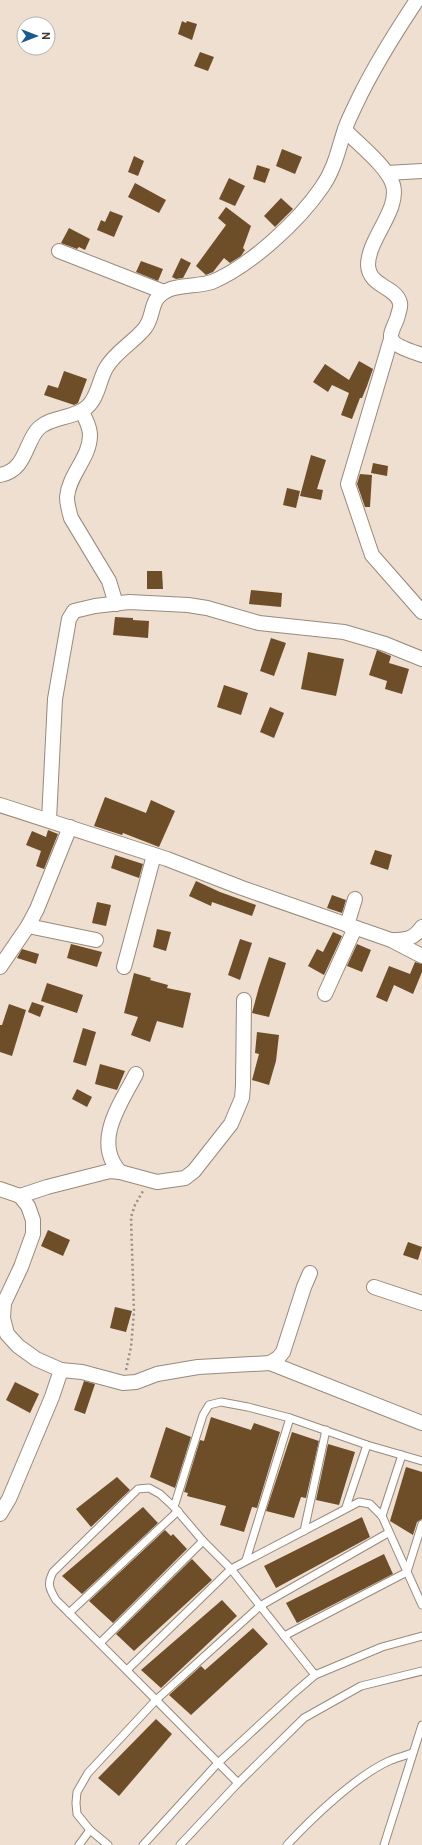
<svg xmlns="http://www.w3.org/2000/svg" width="422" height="1845" font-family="Cabin,sans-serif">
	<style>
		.building { fill: #6e4e28 }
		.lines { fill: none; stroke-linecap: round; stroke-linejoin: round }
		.lane-casing { stroke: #988a7c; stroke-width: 9 }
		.street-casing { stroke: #988a7c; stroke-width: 16 }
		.path { stroke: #988e83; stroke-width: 2.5; stroke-dasharray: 2 3; stroke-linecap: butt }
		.lane { stroke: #fff; stroke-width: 7 }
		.street { stroke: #fff; stroke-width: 14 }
	</style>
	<rect width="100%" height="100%" fill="#eedfd0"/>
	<g class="building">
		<path d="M 182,21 L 186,23 L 187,21 L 197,24 L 192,40 L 178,34 Z"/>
		<path d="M 200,52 L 214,57 L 208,71 L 194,66 Z"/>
		<path d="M 282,149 L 302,157 L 295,174 L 276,166 Z"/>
		<path d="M 134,156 L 144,161 L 138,176 L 128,172 Z"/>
		<path d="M 257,165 L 270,169 L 265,183 L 253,179 Z"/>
		<path d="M 229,178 L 245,186 L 235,206 L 219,199 Z"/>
		<path d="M 135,183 L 166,200 L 159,213 L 128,197 Z"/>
		<path d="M 281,198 L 293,209 L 275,227 L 264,216 Z"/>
		<path d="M 226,207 L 251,226 L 243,248 L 245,250 L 241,256 L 230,263 L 224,258 L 213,272 L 206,275 L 196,266 L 226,225 L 218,218 Z"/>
		<path d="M 110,211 L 123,216 L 114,237 L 97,230 L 101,220 L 105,222 Z"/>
		<path d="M 69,228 L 90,239 L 85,250 L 79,247 L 77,249 L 61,243 Z"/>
		<path d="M 181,258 L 191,263 L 183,278 L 176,279 L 172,277 Z"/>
		<path d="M 141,261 L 163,269 L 158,281 L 136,272 Z"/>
		<path d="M 359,361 L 373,369 L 367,386 L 362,398 L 360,398 L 352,419 L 341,415 L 349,393 L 332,385 L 328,392 L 313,382 L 325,364 L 349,380 Z"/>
		<path d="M 64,371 L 87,379 L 78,403 L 74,405 L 44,395 L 48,385 L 58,388 Z"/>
		<path d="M 311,455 L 326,460 L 317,489 L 323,490 L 321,500 L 300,496 Z"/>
		<path d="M 373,463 L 388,466 L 387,476 L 371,473 Z"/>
		<path d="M 360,474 L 372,475 L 370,507 L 365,507 L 357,484 Z"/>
		<path d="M 287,488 L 300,491 L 296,508 L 283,505 Z"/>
		<path d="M 147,571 L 162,571 L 163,589 L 147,589 Z"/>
		<path d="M 251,590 L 282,593 L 281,607 L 249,604 Z"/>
		<path d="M 115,617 L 133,618 L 133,620 L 149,621 L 148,638 L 113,635 Z"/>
		<path d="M 271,638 L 286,643 L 274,676 L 260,671 Z"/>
		<path d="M 377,650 L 391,656 L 389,663 L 409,669 L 402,694 L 385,689 L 387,681 L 369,675 Z"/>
		<path d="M 308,652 L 344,659 L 336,696 L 301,689 Z"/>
		<path d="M 224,685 L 248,693 L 241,715 L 217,707 Z"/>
		<path d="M 270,707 L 284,713 L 274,738 L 260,732 Z"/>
		<path d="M 105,797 L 146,813 L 151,800 L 175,811 L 159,847 L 123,833 L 122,835 L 94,826 Z"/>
		<path d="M 48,830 L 58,834 L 44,869 L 36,866 L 41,851 L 26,845 L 32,831 L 46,837 Z"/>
		<path d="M 375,850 L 392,855 L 388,870 L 370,864 Z"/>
		<path d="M 115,855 L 143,864 L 139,878 L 111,868 Z"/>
		<path d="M 196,881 L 220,892 L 256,905 L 252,916 L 212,902 L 211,906 L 189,896 Z"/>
		<path d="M 332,895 L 346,900 L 342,913 L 327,908 Z"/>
		<path d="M 97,902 L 111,905 L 106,926 L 92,923 Z"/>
		<path d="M 157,929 L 171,932 L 166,951 L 153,947 Z"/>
		<path d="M 333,932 L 342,936 L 324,975 L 308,966 L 317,949 L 323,952 Z"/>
		<path d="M 240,939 L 252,943 L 240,980 L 228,975 Z"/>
		<path d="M 71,944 L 102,952 L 97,967 L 67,958 Z"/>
		<path d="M 357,944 L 371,950 L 362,972 L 347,966 Z"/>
		<path d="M 22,949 L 39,954 L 36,964 L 17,958 Z"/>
		<path d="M 269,957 L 286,963 L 269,1017 L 252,1013 L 259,987 Z"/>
		<path d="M 415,962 L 422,964 L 422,972 L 413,994 L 394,985 L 387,1002 L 376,997 L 389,966 L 410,974 Z"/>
		<path d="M 134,973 L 151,978 L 150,980 L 168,985 L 167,988 L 191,993 L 183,1028 L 157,1021 L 150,1042 L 131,1035 L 138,1017 L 124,1013 Z"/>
		<path d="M 47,983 L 83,995 L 77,1013 L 41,1001 Z"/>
		<path d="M 32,1002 L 44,1006 L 40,1017 L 28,1012 Z"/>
		<path d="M 9,1004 L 26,1010 L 12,1056 L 0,1052 L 0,1025 L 2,1025 Z"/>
		<path d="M 83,1028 L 96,1032 L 86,1066 L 73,1062 Z"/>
		<path d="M 257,1032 L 279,1035 L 276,1061 L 269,1085 L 252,1080 L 259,1054 L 255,1053 Z"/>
		<path d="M 100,1064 L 125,1071 L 117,1090 L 95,1084 Z"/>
		<path d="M 77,1089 L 92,1097 L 87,1107 L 72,1099 Z"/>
		<path d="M 48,1230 L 70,1240 L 63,1256 L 41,1246 Z"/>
		<path d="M 408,1242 L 422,1247 L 418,1260 L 403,1255 Z"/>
		<path d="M 115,1307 L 132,1311 L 126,1332 L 110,1328 Z"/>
		<path d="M 84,1381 L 95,1384 L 85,1414 L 74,1410 Z"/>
		<path d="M 15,1382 L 39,1394 L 30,1413 L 6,1400 Z"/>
		<path d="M 211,1417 L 251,1430 L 254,1423 L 280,1432 L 257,1508 L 252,1507 L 244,1532 L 220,1525 L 226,1506 L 187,1496 L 188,1493 L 184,1492 L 200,1440 L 204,1441 Z"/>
		<path d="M 166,1427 L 191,1437 L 175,1488 L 150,1477 Z"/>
		<path d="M 292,1432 L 319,1441 L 306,1498 L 301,1497 L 294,1518 L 266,1511 Z"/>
		<path d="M 328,1444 L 355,1452 L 339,1505 L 316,1500 Z"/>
		<path d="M 406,1467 L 422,1472 L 422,1519 L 417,1522 L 413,1535 L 390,1521 Z"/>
		<path d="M 117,1477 L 130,1490 L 91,1527 L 76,1509 Z"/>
		<path d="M 143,1507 L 158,1523 L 82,1594 L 62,1576 Z"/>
		<path d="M 362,1517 L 370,1537 L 276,1588 L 264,1566 Z"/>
		<path d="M 165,1530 L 171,1536 L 173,1534 L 187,1549 L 113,1623 L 89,1601 Z"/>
		<path d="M 384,1554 L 393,1574 L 297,1623 L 286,1603 Z"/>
		<path d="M 192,1559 L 212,1580 L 134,1651 L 116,1634 Z"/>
		<path d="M 222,1600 L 237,1616 L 161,1688 L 141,1670 Z"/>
		<path d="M 253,1628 L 268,1644 L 191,1715 L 169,1695 L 201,1666 L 205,1670 Z"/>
		<path d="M 156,1719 L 172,1734 L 119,1796 L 98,1778 Z"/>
	</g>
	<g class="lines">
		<g class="lane-casing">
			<g id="lane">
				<path d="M 174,1507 L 203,1415 L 209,1405 L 221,1402 L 248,1407 L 290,1418 L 367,1445 L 422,1461"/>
				<path d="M 346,1507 L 367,1445"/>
				<path d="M 382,1516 L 402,1455"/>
				<path d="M 304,1531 L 326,1430"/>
				<path d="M 246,1560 L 290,1418"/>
				<path d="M 69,1613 L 178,1511"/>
				<path d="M 284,1636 L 407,1572 L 422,1524"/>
				<path d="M 100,1643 L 203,1541"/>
				<path d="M 127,1670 L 231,1569 L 359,1502 L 370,1504 L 382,1516 L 422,1605"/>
				<path d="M 315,1675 L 382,1647 L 422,1636"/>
				<path d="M 90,1830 L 77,1814 L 76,1803 L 77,1792 L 88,1773 L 156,1700 L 260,1606 L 388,1533"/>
				<path d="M 79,1845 L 90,1830 L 108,1845"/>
				<path d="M 143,1845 L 218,1763 L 294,1693 L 315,1675 L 231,1569 L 203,1541 L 174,1507 L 160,1494 L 149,1488 L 138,1489 L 53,1572 C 47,1584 49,1588 56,1600 C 117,1660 177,1721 238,1783"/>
				<path d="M 180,1845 L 238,1783 L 304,1718 L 361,1686 L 422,1671"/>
				<path d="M 287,1845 C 312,1818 356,1776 389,1761 C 396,1758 404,1756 412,1753"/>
				<path d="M 384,1845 L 422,1725"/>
			</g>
		</g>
		<g class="street-casing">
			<g id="street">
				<path d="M 345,130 C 358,144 388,167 393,185 C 400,210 368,239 368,265 C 369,287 396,286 400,303 C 401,307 399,311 398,315 C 397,321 392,328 391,335 C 390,346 414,352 422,355"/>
				<path d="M 387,173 L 422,171"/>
				<path d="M 59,251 L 164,292"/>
				<path d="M 391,339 L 348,484 L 372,555 L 422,612"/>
				<path d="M 82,411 C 85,419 90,426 90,435 C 90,458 69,474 67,497 C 67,504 69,511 71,518 L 109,581 L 116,604"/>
				<path d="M 0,475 C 27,470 25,441 39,428 C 52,416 73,419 87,407 C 98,398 99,380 106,368 C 116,351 133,343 145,328 C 152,319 151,309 156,300 C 168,282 194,288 212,282 C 250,266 299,221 322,187 C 334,170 338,151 344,132 C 347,122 352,113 356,104 C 373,68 395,33 417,0"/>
				<path d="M 0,805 L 167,859 L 242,888 L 391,940 C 405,940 413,940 422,927"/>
				<path d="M 49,820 L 55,699 L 69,619 L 74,611 L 95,606 L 129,602 L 188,605 L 207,608 L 259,623 L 344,632 L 385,644 L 422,659"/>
				<path d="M 347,925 L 355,899"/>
				<path d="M 28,926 L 96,940"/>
				<path d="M 393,941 L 422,956"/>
				<path d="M 0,967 L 28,926 L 37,909 L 70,827"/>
				<path d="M 124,967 L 154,855"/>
				<path d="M 325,994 L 355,928"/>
				<path d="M 120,1172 C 92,1142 121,1103 136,1074"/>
				<path d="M 0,1189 L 20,1196 L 28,1206 L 33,1220 L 33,1234 L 21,1267 L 4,1303 L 3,1318 L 7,1334 L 18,1346 L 36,1359 L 61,1370 L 82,1372 L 123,1383 L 136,1382 L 157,1374 L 198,1367 L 270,1363 L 278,1358 L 283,1352 L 304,1287 L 310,1273"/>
				<path d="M 20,1196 L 47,1187 L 110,1171 L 120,1172 L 157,1182 L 185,1178 L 194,1171 L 231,1124 L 242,1098 L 243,1085 L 244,1000"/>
				<path d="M 374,1287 L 422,1303"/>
				<path d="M 270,1363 L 422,1423"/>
				<path d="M 0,1514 L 9,1499 L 52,1397 L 61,1370"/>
			</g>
		</g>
		<path class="path" d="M 126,1370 L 131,1347 L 134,1312 L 131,1217 L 135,1205 L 143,1191"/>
		<use href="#lane" class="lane"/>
		<use href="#street" class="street"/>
	</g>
	<g transform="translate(36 36) rotate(90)"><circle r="19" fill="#ffffff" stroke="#b2b0ad"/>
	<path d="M0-3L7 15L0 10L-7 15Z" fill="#19598f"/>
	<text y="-6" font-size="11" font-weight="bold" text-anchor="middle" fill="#3f3933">N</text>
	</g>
</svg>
